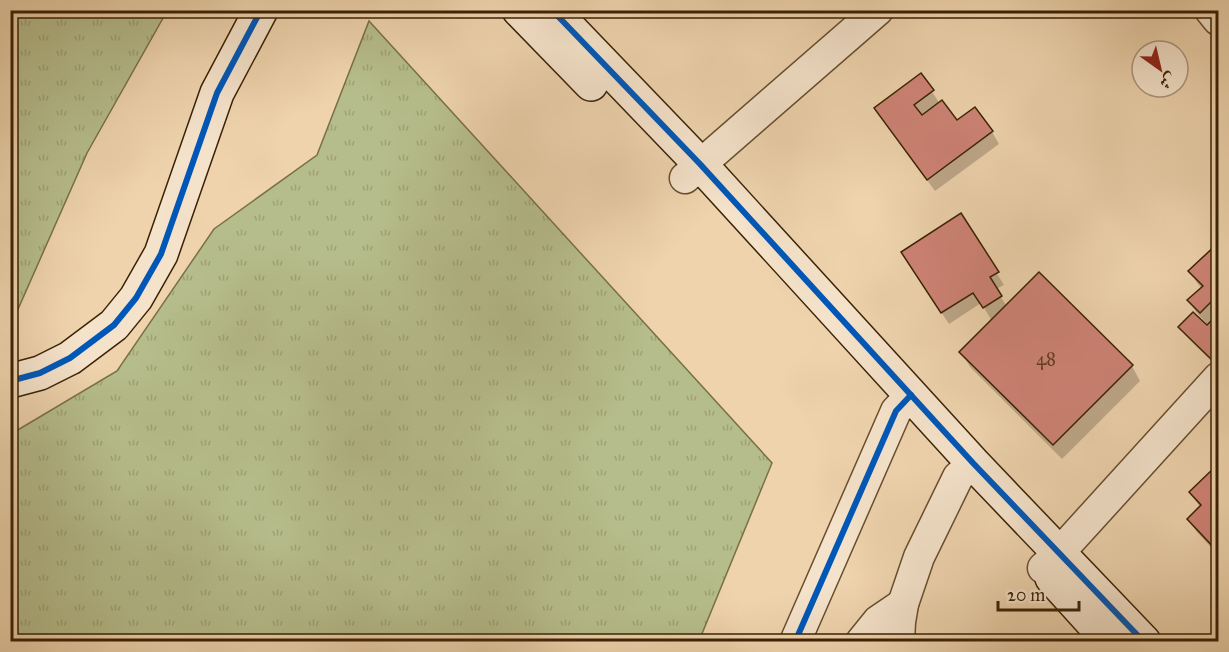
<svg xmlns="http://www.w3.org/2000/svg" width="1229" height="652" font-family="'IM FELL Great Primer',Amiri,serif">
	<style>
		.grass { fill: url(#grass-tufts); stroke: #787048; stroke-width: 1.5 }
		.shadow { fill: #0003 }
		.building { fill: #cf8376; stroke: #3a2204; stroke-width: 1.5 }
		.lines { fill: none; stroke-linecap: round; stroke-linejoin: round }
		.street-casing { stroke: #674e2e; stroke-width: 33 }
		.secondary-casing { stroke: #3a2204; stroke-width: 36 }
		.street { stroke: #f4e2ca; stroke-width: 30 }
		.secondary { stroke: #f4e2ca; stroke-width: 33 }
		.cycleway-casing { stroke: #f4e2ca; stroke-width: 10 }
		.cycleway { stroke: #0057b8; stroke-width: 6 }
		.labels { text-anchor: middle; stroke-width: 6; stroke-linejoin: round; paint-order: stroke }
		.number-label { font-size: 18px; fill: #5f3a20 }
	</style>
	<defs>
		<pattern id="grass-tufts" width="24" height="20" patternUnits="userSpaceOnUse" patternTransform="scale(1.5)"><rect width="24" height="20" fill="#b6bd8c"/><path d="M3 7l-1-3M5 7V3M7 7l1-3M15 17l-1-3M17 17v-4M19 17l1-3" fill="none" stroke="#9da277"/></pattern>
	</defs>
	<rect width="100%" height="100%" fill="#eed3ad"/>
	<filter id="stains"><feTurbulence type="fractalNoise" baseFrequency=".00333" numOctaves="4"/><feColorMatrix values="0 0 0 0 .2 0 0 0 0 .09 0 0 0 0 .02 0 0 0 .5 -.17"/></filter>
	<radialGradient id="worn" r=".72"><stop offset=".6" stop-color="#630" stop-opacity="0"/><stop offset="1" stop-color="#630" stop-opacity=".3"/></radialGradient>
	<g class="grass">
		<path d="M 11,10 L 167,11 L 87,153 L 11,325 Z"/>
		<path d="M 369,21 L 772,463 L 699,641 L 11,641 L 11,434 L 117,371 L 214,229 L 317,155 Z"/>
	</g>
	<g class="shadow">
		<path d="M 921,75 L 940,104 L 956,122 L 975,109 L 992,132 L 999,144 L 935,191 L 883,120 L 876,108 Z"/>
		<path d="M 960,215 L 1004,285 L 996,289 L 1007,307 L 1132,366 L 1140,381 L 1062,459 L 970,367 L 961,352 L 992,321 L 981,303 L 949,324 L 910,264 Z"/>
		<path d="M 1218,245 L 1218,366 L 1217,367 L 1185,335 L 1180,327 L 1213,330 L 1196,312 L 1189,301 L 1202,289 L 1197,283 L 1190,271 Z"/>
		<path d="M 1215,469 L 1218,472 L 1218,555 L 1196,531 L 1189,519 L 1201,508 L 1190,493 Z"/>
	</g>
	<g class="building">
		<path d="M 921,73 L 934,90 L 914,105 L 922,115 L 942,100 L 957,120 L 975,107 L 993,131 L 927,180 L 874,108 Z"/>
		<path d="M 961,213 L 999,272 L 990,277 L 1002,296 L 983,308 L 973,293 L 941,313 L 901,252 Z"/>
		<path d="M 1218,243 L 1218,295 L 1200,313 L 1187,300 L 1203,286 L 1188,271 Z"/>
		<path d="M 1039,272 L 1133,365 L 1053,445 L 959,352 Z"/>
		<path d="M 1193,312 L 1207,325 L 1218,314 L 1218,353 L 1212,360 L 1178,327 Z"/>
		<path d="M 1215,467 L 1218,470 L 1218,552 L 1187,519 L 1201,505 L 1189,492 Z"/>
	</g>
	<g class="lines">
		<g class="street-casing">
			<g id="street">
				<path d="M 1210,10 L 1218,20"/>
				<path d="M 685,178 L 878,10"/>
				<path d="M 1043,568 L 1059,553 L 1218,378"/>
				<path d="M 795,642 L 896,411 L 911,395"/>
				<path d="M 861,642 L 878,621 L 903,604"/>
				<path d="M 899,642 L 900,622 L 903,604 L 919,557 L 958,477 L 973,463"/>
			</g>
		</g>
		<g class="secondary-casing">
			<g id="secondary">
				<path d="M 519,10 L 591,84"/>
				<path d="M 552,10 L 700,164 L 973,463 L 1144,642"/>
				<path d="M 10,381 L 40,373 L 70,358 L 114,325 L 136,298 L 161,254 L 217,93 L 261,10"/>
				<path d="M 1052,578 L 1110,642"/>
			</g>
		</g>
		<use href="#street" class="street"/>
		<use href="#secondary" class="secondary"/>
		<g class="cycleway-casing">
			<g id="cycleway">
				<path d="M 552,10 L 700,164 L 973,463 L 1144,642"/>
				<path d="M 10,381 L 40,373 L 70,358 L 114,325 L 136,298 L 161,254 L 217,93 L 261,10"/>
				<path d="M 795,642 L 896,411 L 911,395"/>
			</g>
		</g>
		<use href="#cycleway" class="cycleway"/>
	</g>
	<g class="labels">
		<g class="number-label">
			<text x="1046" y="365">48</text>
		</g>
	</g>
	<rect width="1229" height="652" fill="none" stroke="#eed3ad" stroke-width="36"/>
	<rect x="12" y="12" width="1205" height="628" fill="none" stroke="#3a2204" stroke-width="3"/>
	<rect x="18" y="18" width="1193" height="616" fill="none" stroke="#3a2204" stroke-width="1.5"/>
	<g transform="translate(1160 69) rotate(146)"><circle r="28" fill="#f4e2ca" stroke="#aa957b" stroke-width="1.5"/>
	<path d="M0-4.5L10 22L0 15L-10 22Z" fill="#8f2418"/>
	<text y="-9" font-size="16" font-weight="bold" text-anchor="middle" fill="#3a2204">ش</text>
	</g>
	<path d="M998 601v9h81v-9" fill="none" stroke="#3a2204" stroke-width="3"/>
	<text x="1007" y="601" font-size="18" fill="#3a2204" stroke="#f4e2ca" stroke-width="4.5" paint-order="stroke">20 m</text>
	<rect width="100%" height="100%" filter="url(#stains)"/>
	<rect width="100%" height="100%" fill="url(#worn)"/>
</svg>
